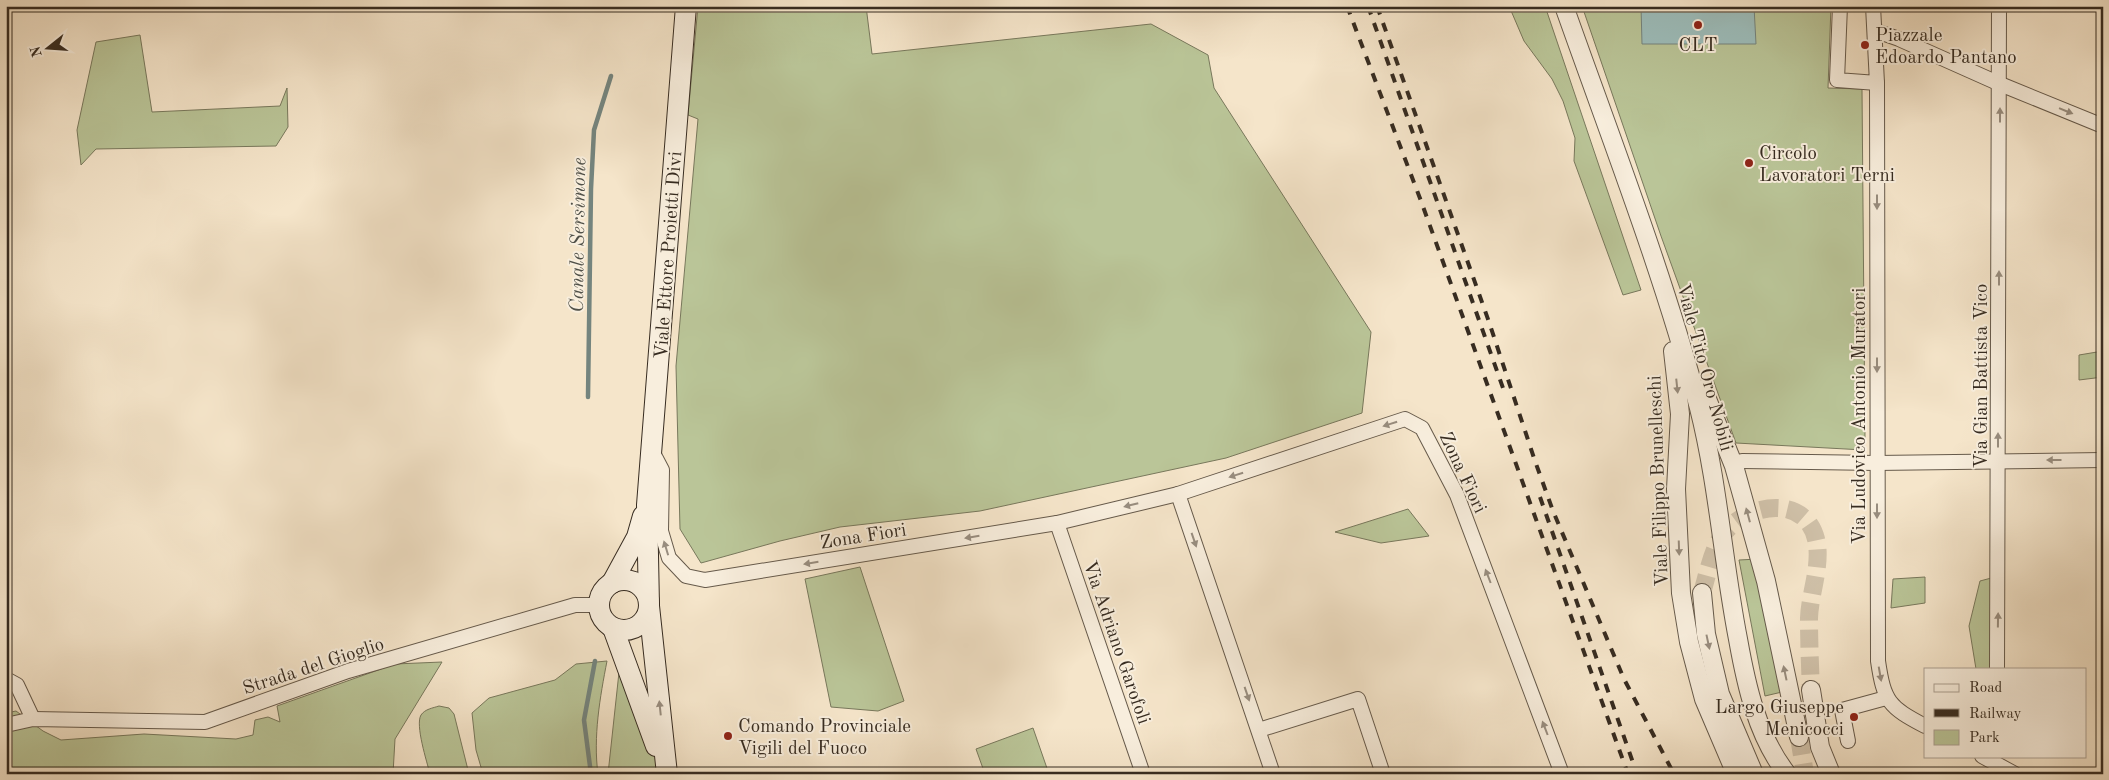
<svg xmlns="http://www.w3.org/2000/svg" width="2109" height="780" font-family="'Old Standard TT',serif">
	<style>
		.green { fill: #bac598; stroke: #78785c }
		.water { fill: #9dbebc; stroke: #74847e }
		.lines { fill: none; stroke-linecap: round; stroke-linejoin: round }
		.stream { stroke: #74847e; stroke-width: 4.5 }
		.tertiary-tunnel { stroke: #cfc0a8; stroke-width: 18; stroke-dasharray: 18 9; stroke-linecap: butt }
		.minor-casing { stroke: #665a4b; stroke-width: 16 }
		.tertiary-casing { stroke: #665a4b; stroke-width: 20 }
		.secondary-casing { stroke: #372c21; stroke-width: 22 }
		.minor { stroke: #f8eedd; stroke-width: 14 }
		.tertiary { stroke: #f8eedd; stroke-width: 18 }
		.secondary { stroke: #f8eedd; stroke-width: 20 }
		.rail { stroke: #372c21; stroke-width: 4; stroke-dasharray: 9 9; stroke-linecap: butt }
		.oneway { fill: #988d7f }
		.poi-dot { fill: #8f2418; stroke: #f8eedd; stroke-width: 2 }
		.labels { text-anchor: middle; stroke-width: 4; stroke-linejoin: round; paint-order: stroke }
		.poi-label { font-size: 19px; fill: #372c21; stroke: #f8eedd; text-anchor: start }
		.street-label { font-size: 19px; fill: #372c21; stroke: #f8eedd }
		.water-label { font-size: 20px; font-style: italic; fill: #505048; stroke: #f8eedd }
	</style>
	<rect width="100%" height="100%" fill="#f5e5ca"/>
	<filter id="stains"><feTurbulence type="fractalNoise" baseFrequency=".004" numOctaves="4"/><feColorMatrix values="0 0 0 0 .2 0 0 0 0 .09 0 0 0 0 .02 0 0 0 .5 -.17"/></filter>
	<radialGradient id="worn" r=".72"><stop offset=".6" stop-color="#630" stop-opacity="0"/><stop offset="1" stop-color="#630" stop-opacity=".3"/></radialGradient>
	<g class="green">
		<path d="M 698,6 L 866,6 L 872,54 L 1151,24 L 1208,55 L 1214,88 L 1371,332 L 1362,413 L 1226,458 L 980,511 L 840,527 L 780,541 L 701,563 L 680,529 L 676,366 L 698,119 L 688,115 Z"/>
		<path d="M 1509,6 L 1545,6 L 1641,290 L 1623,295 L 1574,161 L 1575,138 L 1563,101 L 1552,79 L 1524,41 Z"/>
		<path d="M 1582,6 L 1831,6 L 1828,88 L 1862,89 L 1865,440 L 1855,441 L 1864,442 L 1864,450 L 1736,443 L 1661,236 Z"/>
		<path d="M 140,35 L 152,112 L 280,106 L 287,88 L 288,127 L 276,146 L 96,149 L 81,165 L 77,130 L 96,42 Z"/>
		<path d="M 2103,351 L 2103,377 L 2079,380 L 2079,355 Z"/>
		<path d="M 1408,509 L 1429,536 L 1381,543 L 1335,532 Z"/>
		<path d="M 1758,559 L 1782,692 L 1765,696 L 1739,560 Z"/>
		<path d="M 860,567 L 904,701 L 878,711 L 831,707 L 805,579 Z"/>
		<path d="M 1925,577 L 1925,603 L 1891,608 L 1893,579 Z"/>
		<path d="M 1995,577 L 1991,669 L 1976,669 L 1969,626 L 1980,581 Z"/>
		<path d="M 607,661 C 600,697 593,737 598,774 L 483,774 L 476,750 L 472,713 L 489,698 L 555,680 L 576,664 Z"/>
		<path d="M 442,662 L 395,739 L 393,774 L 6,774 L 6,713 L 16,711 L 43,731 L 61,740 L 144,734 L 236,739 L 253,735 L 255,720 L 268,717 L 280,722 L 277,706 L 395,664 Z"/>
		<path d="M 620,663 L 649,734 L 661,774 L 608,774 Z"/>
		<path d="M 439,706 L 449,708 L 454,714 L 469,774 L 430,774 C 427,762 415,725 421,715 C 425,709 433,708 439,706 Z"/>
		<path d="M 1033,728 L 1049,774 L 985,774 L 976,749 Z"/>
	</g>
	<path class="water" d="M 1641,6 L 1754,6 L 1756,44 L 1642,44 Z"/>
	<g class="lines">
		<g class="stream">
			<path d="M 588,397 L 591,189 L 594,130 L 611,76"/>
			<path d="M 591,774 L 584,720 L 595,661"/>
		</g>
		<g class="tertiary-tunnel">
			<path d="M 1702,593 C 1707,576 1711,555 1720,539 C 1740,505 1804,491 1816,539 C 1822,565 1810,592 1809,618 C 1809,642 1810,666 1811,690"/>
			<path d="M 1799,737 L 1805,774"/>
		</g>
		<g class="minor-casing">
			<g id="minor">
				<path d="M 1840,6 L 1837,80 L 1877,83 L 1873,6"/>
				<path d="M 1876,31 L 1899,39 L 2000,84 L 2103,126"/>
				<path d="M 1877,83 L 1878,661 C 1884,702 1889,707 1925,726"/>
				<path d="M 652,451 L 662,470 L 661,531 L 669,558 L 686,576 L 705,580 L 1057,523 L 1178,494 L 1405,419 L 1422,428 L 1457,495 L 1562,774"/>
				<path d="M 1742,461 L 1876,463 L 2103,460"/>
				<path d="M 1178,494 L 1273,774"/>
				<path d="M 1057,523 L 1143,774"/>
				<path d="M 1997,669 L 1999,6"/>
				<path d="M 6,679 L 17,685 L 33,719"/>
				<path d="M 6,725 L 33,719 L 205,722 L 348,671 L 575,605 L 599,605"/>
				<path d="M 1259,730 L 1358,699 L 1383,774"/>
				<path d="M 1848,741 L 1842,710 L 1886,698"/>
				<path d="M 1982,756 L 2015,774"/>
			</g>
		</g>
		<g class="tertiary-casing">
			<g id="tertiary">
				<path d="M 1564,6 C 1611,139 1663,272 1699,408 C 1718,483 1723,562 1738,639 C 1746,684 1757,736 1787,774"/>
				<path d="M 1673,351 L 1680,414 L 1676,489 L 1681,593 L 1689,642 L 1704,699 L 1736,774"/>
				<path d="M 1703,389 L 1734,466 L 1766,581 L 1799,737"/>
				<path d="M 1702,593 L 1706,634 L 1720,694 L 1754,774"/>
				<path d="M 1811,690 L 1820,747 L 1831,774"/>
			</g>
		</g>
		<g class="secondary-casing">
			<g id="secondary">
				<circle cx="624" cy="605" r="25"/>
				<path d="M 612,583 L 637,537 L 643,516"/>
				<path d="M 613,628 L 656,746"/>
				<path d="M 667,774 L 649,606 L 647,505 L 686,6"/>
			</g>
		</g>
		<use href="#minor" class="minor"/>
		<use href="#tertiary" class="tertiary"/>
		<use href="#secondary" class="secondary"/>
		<g class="rail">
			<path d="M 1347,6 L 1421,201 L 1628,774"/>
			<path d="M 1368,6 L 1503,388"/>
			<path d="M 1377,6 L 1489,322 L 1535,461 L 1553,511 L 1624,679 L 1674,774"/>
			<path d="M 1540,497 L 1637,774"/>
		</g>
	</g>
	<defs><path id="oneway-solid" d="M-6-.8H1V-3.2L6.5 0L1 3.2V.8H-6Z" transform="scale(1.25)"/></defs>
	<g class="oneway">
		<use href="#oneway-solid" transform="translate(2066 111) rotate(22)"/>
		<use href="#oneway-solid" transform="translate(2000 115) rotate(-90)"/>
		<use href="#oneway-solid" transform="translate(1877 202) rotate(90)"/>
		<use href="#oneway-solid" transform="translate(1999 278) rotate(-90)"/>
		<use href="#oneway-solid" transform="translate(1877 365) rotate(90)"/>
		<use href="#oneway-solid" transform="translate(1677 386) rotate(84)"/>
		<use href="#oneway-solid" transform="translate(1390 424) rotate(162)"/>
		<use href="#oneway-solid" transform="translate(1998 440) rotate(-90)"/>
		<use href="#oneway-solid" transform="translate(2054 460) rotate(-180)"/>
		<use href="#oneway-solid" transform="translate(1236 475) rotate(162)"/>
		<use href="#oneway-solid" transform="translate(1131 505) rotate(166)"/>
		<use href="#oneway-solid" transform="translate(1877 511) rotate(90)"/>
		<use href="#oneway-solid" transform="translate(1748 515) rotate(-105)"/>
		<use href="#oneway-solid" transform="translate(972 537) rotate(171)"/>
		<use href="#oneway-solid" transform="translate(1194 540) rotate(71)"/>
		<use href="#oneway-solid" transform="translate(666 548) rotate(-107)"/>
		<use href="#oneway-solid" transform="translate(1679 548) rotate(88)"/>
		<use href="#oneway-solid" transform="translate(811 563) rotate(171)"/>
		<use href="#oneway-solid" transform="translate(1488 576) rotate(-111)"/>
		<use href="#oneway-solid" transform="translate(1998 620) rotate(-89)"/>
		<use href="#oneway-solid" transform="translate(1708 642) rotate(78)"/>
		<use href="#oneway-solid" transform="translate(1785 673) rotate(-102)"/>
		<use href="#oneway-solid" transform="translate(1880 674) rotate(80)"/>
		<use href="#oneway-solid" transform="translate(1247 694) rotate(71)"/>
		<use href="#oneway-solid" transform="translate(660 708) rotate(-96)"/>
		<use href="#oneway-solid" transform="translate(1545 728) rotate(-111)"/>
	</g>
	<g class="poi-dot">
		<circle cx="1698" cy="25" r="5"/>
		<circle cx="1865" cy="45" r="5"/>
		<circle cx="1749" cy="163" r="5"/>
		<circle cx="1854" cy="717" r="5"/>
		<circle cx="728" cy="736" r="5"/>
	</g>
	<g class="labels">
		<g class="poi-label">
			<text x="1875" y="41">Piazzale<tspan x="1875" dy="22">Edoardo Pantano</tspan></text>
			<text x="1698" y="51" text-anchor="middle">CLT</text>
			<text x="1759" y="159">Circolo<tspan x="1759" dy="22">Lavoratori Terni</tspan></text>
			<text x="1844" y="713" text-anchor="end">Largo Giuseppe<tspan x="1844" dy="22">Menicocci</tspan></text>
			<text x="738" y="732">Comando Provinciale<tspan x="738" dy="22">Vigili del Fuoco</tspan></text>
		</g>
		<g class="street-label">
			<text transform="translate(667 255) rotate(-86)" y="7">Viale Ettore Proietti Divi</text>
			<text transform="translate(1706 367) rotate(75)" y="7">Viale Tito Oro Nobili</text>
			<text transform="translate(1980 376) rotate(-90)" y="7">Via Gian Battista Vico</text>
			<text transform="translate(1858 416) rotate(-90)" y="7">Via Ludovico Antonio Muratori</text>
			<text transform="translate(1464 472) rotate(65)" y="7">Zona Fiori</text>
			<text transform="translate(1657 481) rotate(-92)" y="7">Viale Filippo Brunelleschi</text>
			<text transform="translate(863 535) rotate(-9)" y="7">Zona Fiori</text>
			<text transform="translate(1118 642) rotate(71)" y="7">Via Adriano Garofoli</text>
			<text transform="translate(313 665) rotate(-18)" y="7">Strada del Gioglio</text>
		</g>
		<g class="water-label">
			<text transform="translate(577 235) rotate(-89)" y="7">Canale Sersimone</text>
		</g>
	</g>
	<rect width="2109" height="780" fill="none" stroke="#f5e5ca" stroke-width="25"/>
	<rect x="8" y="8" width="2094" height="765" fill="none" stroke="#372c21" stroke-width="2.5"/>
	<rect x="12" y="12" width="2084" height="755" fill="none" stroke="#372c21"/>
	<rect x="1924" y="668" width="162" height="90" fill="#f8eedd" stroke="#aba092"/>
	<rect x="1934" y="684" width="25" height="8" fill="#f8eedd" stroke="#aba092"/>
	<text x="1969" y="692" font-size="15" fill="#372c21">Road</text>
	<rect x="1934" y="709" width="25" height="8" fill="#372c21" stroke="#aba092"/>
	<text x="1969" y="718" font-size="15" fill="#372c21">Railway</text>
	<rect x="1934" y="730" width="25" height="15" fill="#bac598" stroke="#aba092"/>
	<text x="1969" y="742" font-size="15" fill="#372c21">Park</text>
	<g transform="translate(48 48) rotate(253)" stroke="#f8eedd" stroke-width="4" paint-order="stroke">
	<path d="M0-4L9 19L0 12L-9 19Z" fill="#372c21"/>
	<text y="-8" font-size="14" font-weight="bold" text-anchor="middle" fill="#372c21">N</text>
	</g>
	<rect width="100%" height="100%" filter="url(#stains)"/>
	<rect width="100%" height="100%" fill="url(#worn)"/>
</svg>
